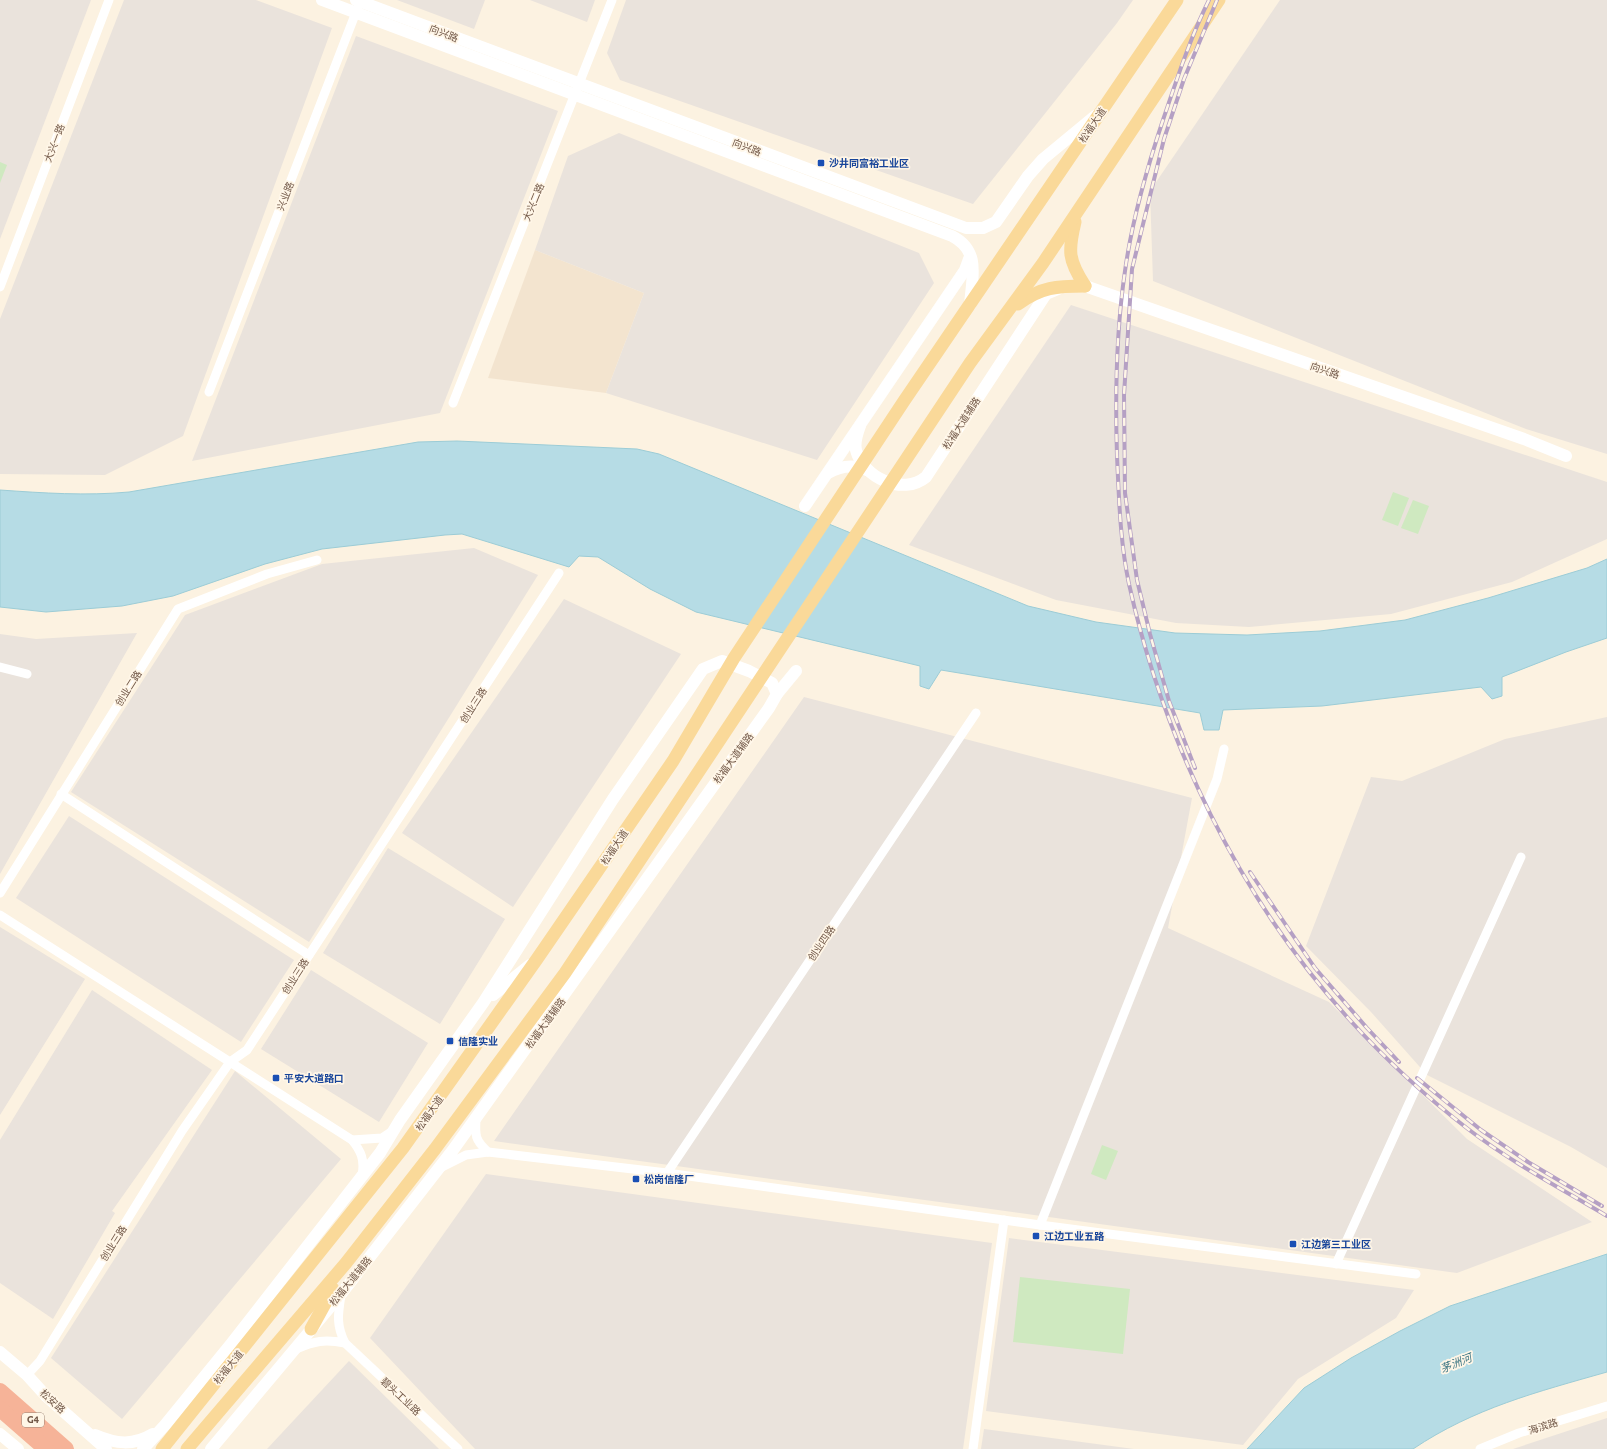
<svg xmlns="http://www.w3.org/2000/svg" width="1607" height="1449" font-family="Commissioner,'Noto Sans SC',sans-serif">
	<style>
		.residential { fill: #f3e4cf }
		.industrial { fill: #eae3dc }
		.green { fill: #cfe9c0 }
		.water { fill: #b6dce5; stroke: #9cccd6 }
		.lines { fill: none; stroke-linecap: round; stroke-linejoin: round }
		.street { stroke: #fff; stroke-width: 9 }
		.secondary { stroke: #fff; stroke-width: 12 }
		.primary { stroke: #fad999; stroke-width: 13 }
		.highway { stroke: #f6b398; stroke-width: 16 }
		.rail-casing { stroke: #b5a0c4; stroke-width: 4 }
		.rail { stroke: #fff6e7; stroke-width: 2.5; stroke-dasharray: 8; stroke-linecap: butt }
		.transit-dot { fill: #1a4fb4; stroke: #fff6e7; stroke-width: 1.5 }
		.labels { text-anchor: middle; stroke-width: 3.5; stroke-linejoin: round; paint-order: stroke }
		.shield { fill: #fff6e7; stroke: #9c8778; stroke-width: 1 }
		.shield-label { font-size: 9px; font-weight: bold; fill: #725848 }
		.street-label { font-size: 10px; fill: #725848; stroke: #fff6e7 }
		.transit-label { font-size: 10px; font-weight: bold; fill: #164399; stroke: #fff6e7; text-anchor: start }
		.water-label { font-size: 11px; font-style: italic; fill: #427986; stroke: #fff6e7 }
	</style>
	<rect width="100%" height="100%" fill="#fcf2e1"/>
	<path class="residential" d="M 535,250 L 644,293 L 606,393 L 488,378 Z"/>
	<g class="industrial">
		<path d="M 0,0 L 91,0 L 0,239 Z"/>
		<path d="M 124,0 L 256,0 L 332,28 L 183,436 L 105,475 L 0,474 L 0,319 Z"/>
		<path d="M 397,0 L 485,0 L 474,29 Z"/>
		<path d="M 530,0 L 595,0 L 587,22 Z"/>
		<path d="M 626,0 L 1133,0 L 1117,23 L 973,204 L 620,80 L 607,53 Z"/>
		<path d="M 1280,0 L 1607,0 L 1607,454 L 1526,429 L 1153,281 L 1150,191 Z"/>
		<path d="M 356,36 L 558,111 L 440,413 L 192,461 Z"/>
		<path d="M 619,133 L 919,253 L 934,283 L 817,460 L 606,393 L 644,293 L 535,250 L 568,156 Z"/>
		<path d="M 1071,305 L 1607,482 L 1607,539 L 1512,582 L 1391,614 L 1249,627 L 1176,623 L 1056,600 L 909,545 Z"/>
		<path d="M 474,548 L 538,575 L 309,942 L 71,792 L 185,615 L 322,564 Z"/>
		<path d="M 564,599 L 681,654 L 513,907 L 402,833 Z"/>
		<path d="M 137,633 L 0,874 L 0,634 L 36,639 Z"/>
		<path d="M 804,697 L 1192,798 L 1168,928 L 1329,1002 L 1467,1139 L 1592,1222 L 1457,1273 L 494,1141 Z"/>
		<path d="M 1607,717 L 1607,1168 L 1571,1147 L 1427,1075 L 1371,1012 L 1306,946 L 1371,777 L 1402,781 L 1505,739 Z"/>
		<path d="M 69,816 L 294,960 L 241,1042 L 16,898 Z"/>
		<path d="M 388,848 L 505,919 L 440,1024 L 323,953 Z"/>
		<path d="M 0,927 L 85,979 L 0,1115 Z"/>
		<path d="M 311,970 L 428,1043 L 379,1122 L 261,1049 Z"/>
		<path d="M 92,990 L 212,1070 L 112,1211 L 115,1213 L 53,1319 L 0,1283 L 0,1140 Z"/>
		<path d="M 235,1071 L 341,1159 L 122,1419 L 51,1358 Z"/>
		<path d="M 486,1174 L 992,1243 L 963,1449 L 475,1449 L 370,1338 Z"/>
		<path d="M 1009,1238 L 1414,1290 L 1396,1318 L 1298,1379 L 1243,1445 L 986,1411 Z"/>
		<path d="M 349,1361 L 439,1449 L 267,1449 Z"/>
		<path d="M 1607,1418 L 1607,1449 L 1513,1449 Z"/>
		<path d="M 984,1429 L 1134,1449 L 981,1449 Z"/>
	</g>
	<g class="green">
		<path d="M 0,162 L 7,165 L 0,183 Z"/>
		<path d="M 1393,492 L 1409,498 L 1398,526 L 1382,520 Z"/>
		<path d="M 1413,500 L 1429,506 L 1418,534 L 1401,528 Z"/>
		<path d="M 1102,1145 L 1118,1151 L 1106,1180 L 1091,1174 Z"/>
		<path d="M 1020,1277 L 1130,1289 L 1123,1354 L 1013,1342 Z"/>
	</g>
	<g class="water">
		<path d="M 457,441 L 637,449 L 659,454 L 1028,606 L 1096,622 L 1175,633 L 1247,635 L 1320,631 L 1405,620 L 1488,598 L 1587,568 L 1607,559 L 1607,638 L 1566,652 L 1502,677 L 1502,696 L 1492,699 L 1481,687 L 1322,706 L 1223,710 L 1219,730 L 1204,730 L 1200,713 L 941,670 L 929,689 L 920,686 L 920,666 L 696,612 L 650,589 L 598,557 L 579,556 L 569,567 L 462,534 L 445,535 L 322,549 L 265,564 L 173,596 L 122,606 L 46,612 L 0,607 L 0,490 C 43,493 86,496 129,492 L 418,442 Z"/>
		<path d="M 1607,1254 L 1607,1372 C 1537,1392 1474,1408 1413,1449 L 1247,1449 L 1304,1388 L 1351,1358 L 1400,1331 L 1450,1306 Z"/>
	</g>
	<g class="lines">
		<g class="street">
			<path d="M 0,287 L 109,0"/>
			<path d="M 209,392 L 358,7"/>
			<path d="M 453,403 L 612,0"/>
			<path d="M 0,667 L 27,674"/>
			<path d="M 61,794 L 309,955"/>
			<path d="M 0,893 L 178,609 L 267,574 L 317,560"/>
			<path d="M 0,915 L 352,1140 C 361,1151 365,1160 362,1175"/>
			<path d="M 476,1119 C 475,1136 475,1140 488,1152"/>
			<path d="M 352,1140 L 382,1138 L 391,1132"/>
			<path d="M 442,1167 L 466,1155 L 488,1152 L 667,1173 L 1040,1225 L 1416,1274"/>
			<path d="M 667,1173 L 976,713"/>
			<path d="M 1040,1225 L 1217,779 L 1224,749"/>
			<path d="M 1336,1264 L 1521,857"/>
			<path d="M 345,1343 L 458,1449"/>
			<path d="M 296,1349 C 315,1341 324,1339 345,1343 C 336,1325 338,1314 341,1295"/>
			<path d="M 27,1375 L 40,1361 L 182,1131 L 230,1062 L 247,1050 L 559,573"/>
			<path d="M 973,1449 L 1004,1220"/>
			<path d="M 1480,1449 L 1519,1433 L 1607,1406"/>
		</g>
		<g class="secondary">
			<path d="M 322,0 L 952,236 C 981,251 972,277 970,305"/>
			<path d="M 356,0 L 966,228 L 983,228 L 996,222 L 1028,176 L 1043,159 L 1095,116"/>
			<path d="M 1085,286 L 1524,439 L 1566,456"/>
			<path d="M 860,426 C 857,434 854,442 856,450 C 863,478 903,496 926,477 L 1046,294 L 1058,289"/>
			<path d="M 828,473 C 842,465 855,464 869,471"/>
			<path d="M 805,506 L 965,270 L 969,259"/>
			<path d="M 777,694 L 796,671"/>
			<path d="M 493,995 L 530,965"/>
			<path d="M 0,1352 L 27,1375 L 46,1396 L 106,1449"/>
			<path d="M 0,1434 L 18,1449"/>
			<path d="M 95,1435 C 116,1444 133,1446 153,1434"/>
			<path d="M 143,1449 L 165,1425 L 231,1344 L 380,1153 L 400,1120 L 483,1003 L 613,799 L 703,669 L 722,661 L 749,671 L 772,683 L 777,694 L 769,708 L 453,1150 L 341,1294 L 211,1449"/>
		</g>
		<g class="primary">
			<path d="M 1075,222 C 1068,251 1068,260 1085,286"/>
			<path d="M 1018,304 C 1041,287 1057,286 1085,286"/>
			<path d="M 311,1329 L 333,1289"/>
			<path d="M 162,1449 L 403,1148 L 537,959 L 673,761 L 734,658 L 904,401 L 1177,0"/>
			<path d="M 187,1449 L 346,1263 L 435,1149 L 565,973 L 970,363 L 1043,263 L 1219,0"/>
		</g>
		<g class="highway">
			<path d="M 0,1391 L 66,1449"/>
			<path d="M 0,1409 L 46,1449"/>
		</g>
		<g class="rail-casing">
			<g id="rail">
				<path d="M 1209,0 C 1190,38 1177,79 1163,120 C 1147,168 1132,220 1125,271 C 1116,332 1115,394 1117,456 C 1119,498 1120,542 1129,584 C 1164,742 1239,897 1348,1018 C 1384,1058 1425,1096 1468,1129 C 1511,1162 1560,1188 1607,1216"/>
				<path d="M 1195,768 L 1169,701 L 1150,634 L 1137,580 L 1125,493 L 1124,395 L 1132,269 L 1164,139 L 1184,79 L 1217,0"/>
				<path d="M 1250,872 L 1315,968 L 1367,1028 L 1399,1062"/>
				<path d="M 1417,1078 L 1481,1130 L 1528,1162 L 1602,1206"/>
			</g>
		</g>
		<use href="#rail" class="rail"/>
	</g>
	<g class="transit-dot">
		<rect x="817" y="159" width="8" height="8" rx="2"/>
		<rect x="446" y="1037" width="8" height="8" rx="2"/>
		<rect x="272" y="1074" width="8" height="8" rx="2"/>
		<rect x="632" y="1175" width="8" height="8" rx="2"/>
		<rect x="1032" y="1232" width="8" height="8" rx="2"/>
		<rect x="1289" y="1240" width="8" height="8" rx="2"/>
	</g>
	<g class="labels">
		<rect class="shield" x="22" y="1413" width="22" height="14" rx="3"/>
		<g class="shield-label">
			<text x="33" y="1423">G4</text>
		</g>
		<g class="street-label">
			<text transform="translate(444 33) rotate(21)" y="4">向兴路</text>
			<text transform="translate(1092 125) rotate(-56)" y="4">松福大道</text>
			<text transform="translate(54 143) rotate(-69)" y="4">大兴一路</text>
			<text transform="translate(747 147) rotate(21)" y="4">向兴路</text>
			<text transform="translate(285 196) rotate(-69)" y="4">兴业路</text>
			<text transform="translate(533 202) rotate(-68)" y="4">大兴二路</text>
			<text transform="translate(1325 370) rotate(19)" y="4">向兴路</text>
			<text transform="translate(961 423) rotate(-57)" y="4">松福大道辅路</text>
			<text transform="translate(128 688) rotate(-58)" y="4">创业二路</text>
			<text transform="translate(473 705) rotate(-57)" y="4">创业三路</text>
			<text transform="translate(733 758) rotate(-54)" y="4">松福大道辅路</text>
			<text transform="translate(614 847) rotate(-56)" y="4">松福大道</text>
			<text transform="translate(821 943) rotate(-56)" y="4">创业四路</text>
			<text transform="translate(295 976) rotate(-57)" y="4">创业三路</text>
			<text transform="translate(545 1023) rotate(-54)" y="4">松福大道辅路</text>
			<text transform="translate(429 1113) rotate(-55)" y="4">松福大道</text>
			<text transform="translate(113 1243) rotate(-58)" y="4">创业三路</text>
			<text transform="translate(350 1281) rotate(-51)" y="4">松福大道辅路</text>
			<text transform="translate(228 1367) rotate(-51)" y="4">松福大道</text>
			<text transform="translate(401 1396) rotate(43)" y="4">碧头工业路</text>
			<text transform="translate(53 1401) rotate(43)" y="4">松安路</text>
			<text transform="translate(1543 1426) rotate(-17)" y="4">海滨路</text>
		</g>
		<g class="transit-label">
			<text x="829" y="167">沙井同富裕工业区</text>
			<text x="458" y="1045">信隆实业</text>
			<text x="284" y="1082">平安大道路口</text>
			<text x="644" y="1183">松岗信隆厂</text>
			<text x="1044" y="1240">江边工业五路</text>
			<text x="1301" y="1248">江边第三工业区</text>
		</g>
		<g class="water-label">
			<text transform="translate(1456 1363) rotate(-22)" y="4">茅洲河</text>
		</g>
	</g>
</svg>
